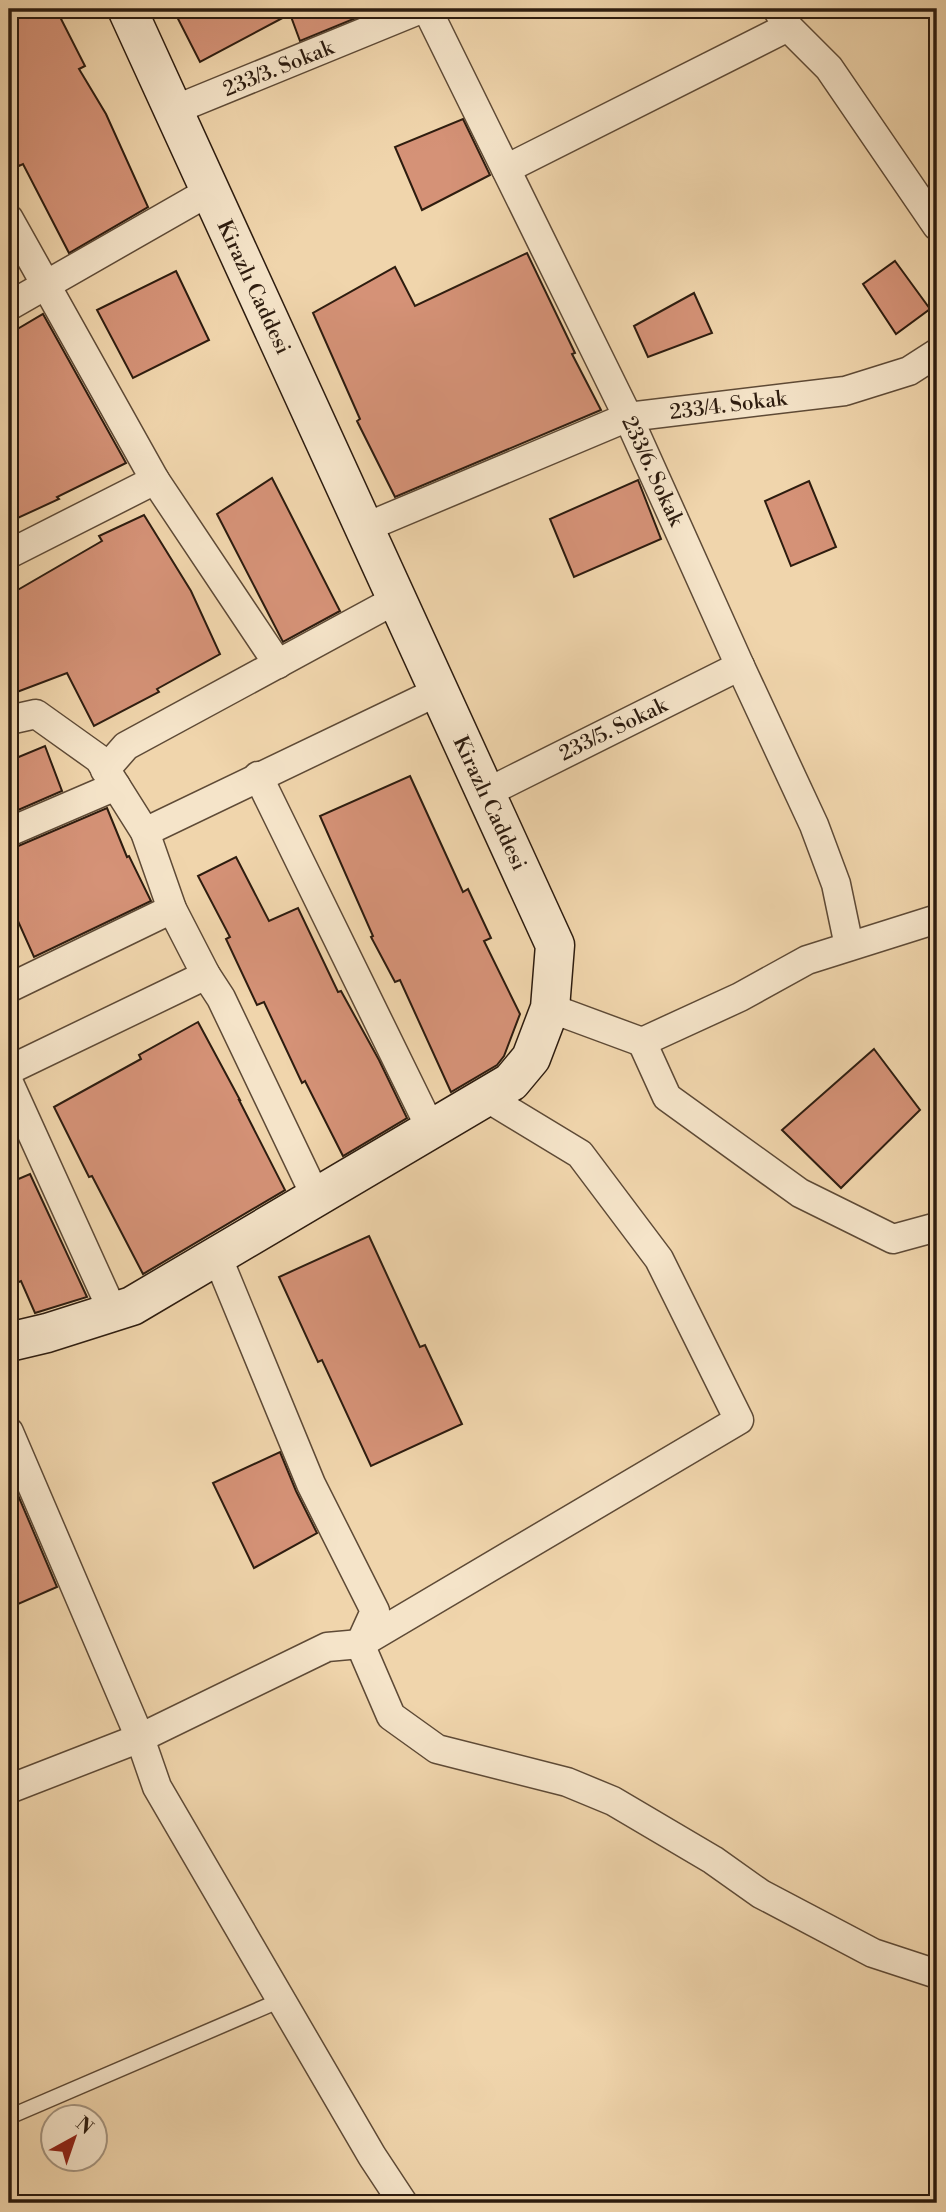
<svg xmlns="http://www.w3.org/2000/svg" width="946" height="2212" font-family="'Libre Bodoni',serif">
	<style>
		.building { fill: #d59277; stroke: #2d1c0f; stroke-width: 2 }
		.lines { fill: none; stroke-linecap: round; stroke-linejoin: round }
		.lane-casing { stroke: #5e4a36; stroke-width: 17 }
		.street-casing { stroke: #5e4a36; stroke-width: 31 }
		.secondary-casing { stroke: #2d1c0f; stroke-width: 41 }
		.lane { stroke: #f5e4c9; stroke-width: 14 }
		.street { stroke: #f5e4c9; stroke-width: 28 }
		.secondary { stroke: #f5e4c9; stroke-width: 38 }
		.labels { text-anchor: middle; stroke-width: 7; stroke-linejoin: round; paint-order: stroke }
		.street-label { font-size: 21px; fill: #2d1c0f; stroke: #f5e4c9 }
	</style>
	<rect width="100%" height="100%" fill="#f0d5ac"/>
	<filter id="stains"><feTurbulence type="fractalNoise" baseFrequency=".00286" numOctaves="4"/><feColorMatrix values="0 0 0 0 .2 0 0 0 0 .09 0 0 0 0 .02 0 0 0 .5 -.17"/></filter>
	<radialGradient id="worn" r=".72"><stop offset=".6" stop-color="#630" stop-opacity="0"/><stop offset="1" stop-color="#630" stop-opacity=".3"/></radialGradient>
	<g class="building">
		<path d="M 9,9 L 56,9 L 85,66 L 79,69 L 106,114 L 148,207 L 69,253 L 23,164 L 19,166 L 9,146 Z"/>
		<path d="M 173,9 L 378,9 L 300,41 L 290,14 L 200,62 Z"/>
		<path d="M 463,119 L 490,175 L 422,210 L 395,147 Z"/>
		<path d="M 527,253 L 575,353 L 572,354 L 601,410 L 395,497 L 357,421 L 360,419 L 313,313 L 395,267 L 415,306 Z"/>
		<path d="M 895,261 L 930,309 L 896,334 L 863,284 Z"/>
		<path d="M 176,271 L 209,340 L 133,378 L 97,310 Z"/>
		<path d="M 694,293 L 712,333 L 648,357 L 634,326 Z"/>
		<path d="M 43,314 L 126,463 L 57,497 L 59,499 L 9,522 L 9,334 Z"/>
		<path d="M 272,478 L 340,611 L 283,642 L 217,514 Z"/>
		<path d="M 638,480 L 661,539 L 574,577 L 550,519 Z"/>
		<path d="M 809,481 L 836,547 L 791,566 L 765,501 Z"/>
		<path d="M 144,515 L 191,591 L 220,654 L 157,689 L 159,692 L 94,726 L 67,673 L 9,695 L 9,595 L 102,541 L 99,536 Z"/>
		<path d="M 45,746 L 62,791 L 9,814 L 9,761 Z"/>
		<path d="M 410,776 L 463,892 L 468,889 L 491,938 L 484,941 L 520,1014 L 504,1056 L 497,1065 L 451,1092 L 400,980 L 395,982 L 371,937 L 373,936 L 320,816 Z"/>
		<path d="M 107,808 L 127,857 L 129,856 L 151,901 L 34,957 L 9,901 L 9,848 L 16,847 Z"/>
		<path d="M 236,857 L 269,921 L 298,908 L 338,992 L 341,991 L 379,1060 L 407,1118 L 343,1156 L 305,1081 L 302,1083 L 264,1002 L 257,1005 L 226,939 L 230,937 L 198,876 Z"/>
		<path d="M 198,1022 L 240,1100 L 239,1100 L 285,1190 L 143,1274 L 92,1176 L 89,1177 L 54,1107 L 141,1059 L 139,1055 Z"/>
		<path d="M 874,1049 L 920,1110 L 841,1188 L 782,1130 Z"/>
		<path d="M 30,1174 L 87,1297 L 35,1313 L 21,1281 L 9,1286 L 9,1183 Z"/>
		<path d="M 369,1236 L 420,1347 L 425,1345 L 462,1424 L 371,1466 L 322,1360 L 318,1362 L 279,1277 Z"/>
		<path d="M 280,1452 L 296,1491 L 317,1533 L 254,1568 L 213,1483 Z"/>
		<path d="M 9,1474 L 57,1587 L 9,1608 Z"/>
	</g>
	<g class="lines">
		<g class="lane-casing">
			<path id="lane" d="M 9,2117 L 281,2000"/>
		</g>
		<g class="street-casing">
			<g id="street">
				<path d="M 427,9 L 628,417 L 740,666 L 814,825 L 836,884 L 849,946"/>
				<path d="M 777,9 L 788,27 L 829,68 L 937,226"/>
				<path d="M 174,110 L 421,9"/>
				<path d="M 506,169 L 788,27"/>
				<path d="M 9,219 L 155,480 L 278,664"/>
				<path d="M 9,306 L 210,191"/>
				<path d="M 364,528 L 628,417 L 845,391 L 909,371 L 937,353"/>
				<path d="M 9,554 L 155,480"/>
				<path d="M 9,720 L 36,714 L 99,759 L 145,832 L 172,909 L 206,975 L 221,998 L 316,1197"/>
				<path d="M 105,770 L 126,746 L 397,599"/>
				<path d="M 258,776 L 431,1129"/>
				<path d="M 486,793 L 740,666"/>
				<path d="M 9,832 L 116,786"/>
				<path d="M 145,832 L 439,691"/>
				<path d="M 9,988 L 172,909"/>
				<path d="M 550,1008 L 642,1042 L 740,997 L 807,960 L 937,919"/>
				<path d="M 642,1042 L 667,1097 L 800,1193 L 893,1239 L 937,1227"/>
				<path d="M 9,1070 L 206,975"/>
				<path d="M 9,1083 L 113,1312"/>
				<path d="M 217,1256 L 311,1484 L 375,1611 L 360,1644 L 391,1716 L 437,1749 L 567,1782 L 613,1801 L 713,1860 L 761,1894 L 873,1953 L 937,1974"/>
				<path d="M 9,1432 L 140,1738 L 157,1787 L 372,2156 L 403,2203"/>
				<path d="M 9,1789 L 140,1738 L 327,1647 L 360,1644 L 739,1420 L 659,1259 L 580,1154 L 486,1097"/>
			</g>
		</g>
		<g class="secondary-casing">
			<path id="secondary" d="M 9,1342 L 47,1333 L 132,1306 L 511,1082 L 531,1058 L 550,1008 L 555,945 L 127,9"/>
		</g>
		<use href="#lane" class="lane"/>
		<use href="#street" class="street"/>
		<use href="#secondary" class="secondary"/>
	</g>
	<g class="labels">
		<g class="street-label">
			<text transform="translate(278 68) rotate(-22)" y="7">233/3. Sokak</text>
			<text transform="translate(254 287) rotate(65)" y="7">Kirazlı Caddesi</text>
			<text transform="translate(728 405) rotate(-7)" y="7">233/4. Sokak</text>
			<text transform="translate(653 471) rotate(65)" y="7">233/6. Sokak</text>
			<text transform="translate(613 729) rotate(-26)" y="7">233/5. Sokak</text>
			<text transform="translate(490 803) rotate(65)" y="7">Kirazlı Caddesi</text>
		</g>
	</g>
	<rect width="946" height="2212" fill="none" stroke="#f0d5ac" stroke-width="35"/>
	<rect x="10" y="10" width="925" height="2191" fill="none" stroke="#2d1c0f" stroke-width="3.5"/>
	<rect x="18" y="18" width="911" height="2177" fill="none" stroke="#2d1c0f" stroke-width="2"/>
	<g transform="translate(74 2138) rotate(40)"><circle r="33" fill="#f5e4c9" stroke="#a5947f" stroke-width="2"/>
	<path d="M0-5L12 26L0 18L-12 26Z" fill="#8f2418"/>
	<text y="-10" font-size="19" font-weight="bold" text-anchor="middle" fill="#2d1c0f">N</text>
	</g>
	<rect width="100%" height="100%" filter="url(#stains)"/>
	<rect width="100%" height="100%" fill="url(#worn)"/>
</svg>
